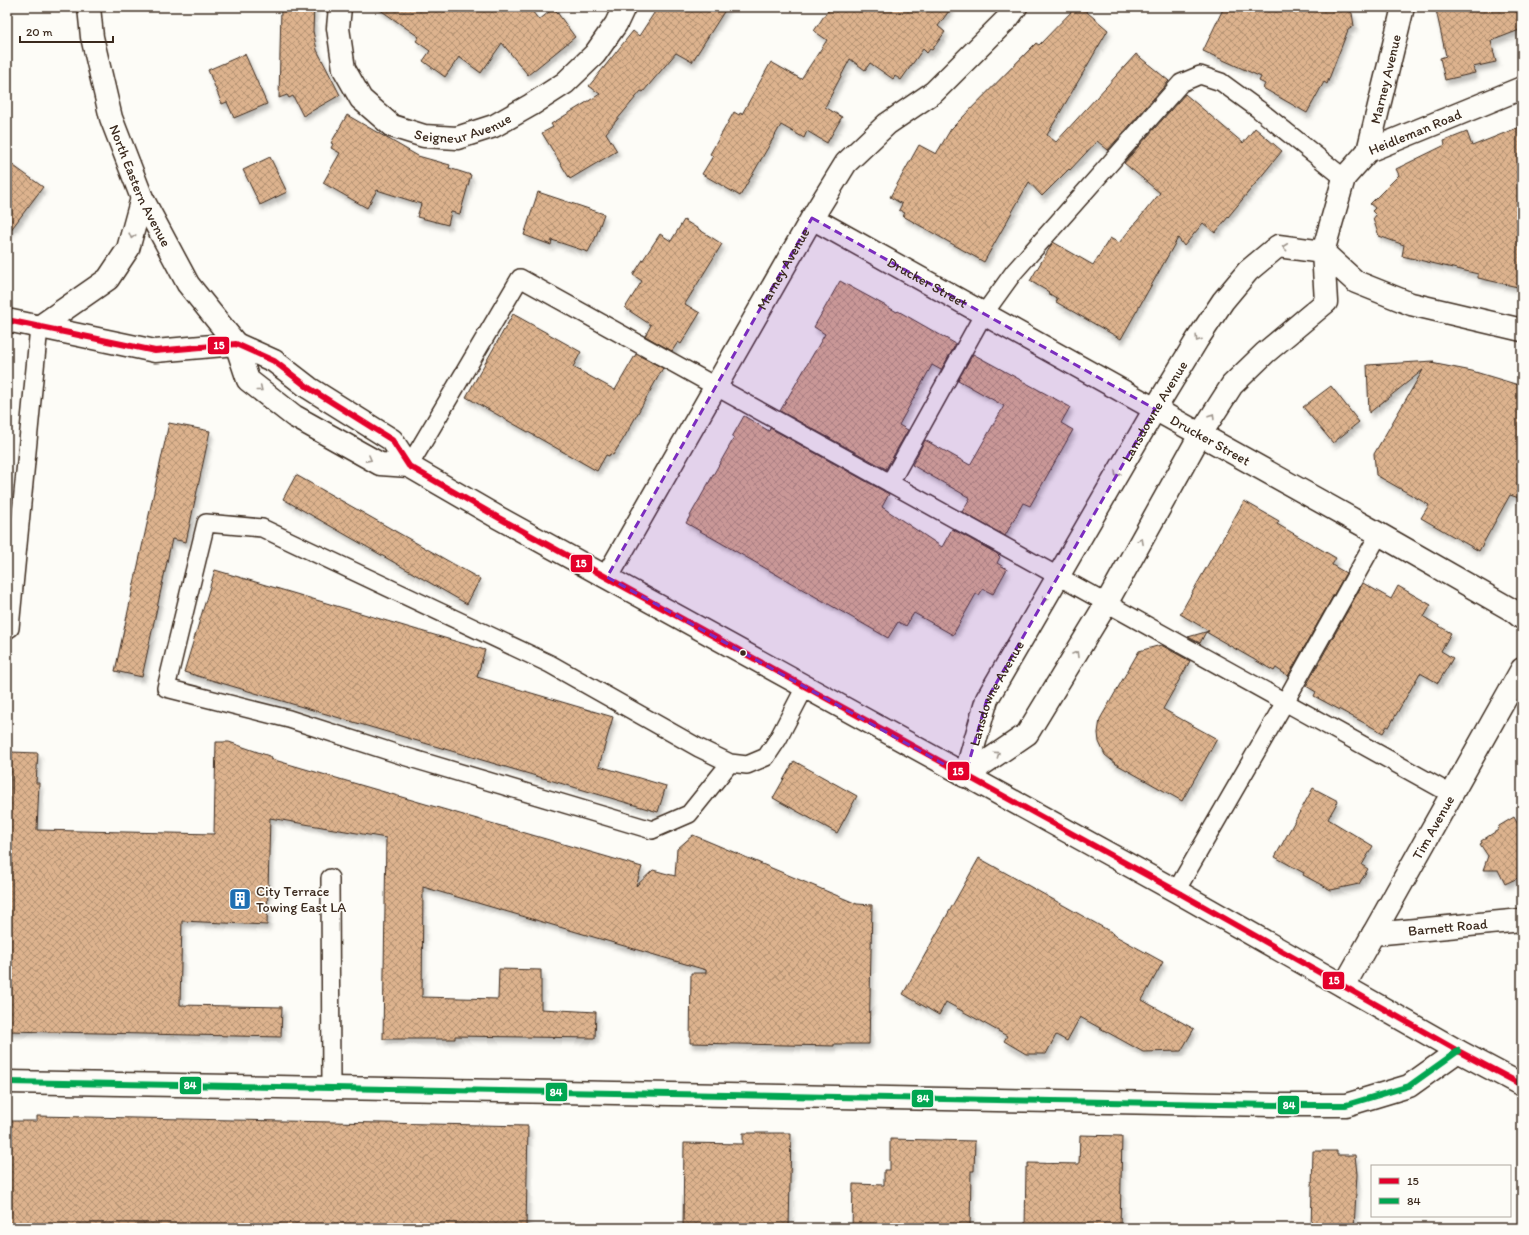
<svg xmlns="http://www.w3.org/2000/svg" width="1529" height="1235" font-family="Itim,sans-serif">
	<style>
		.building { fill: url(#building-cross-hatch); stroke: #3b2a1e; filter: url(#shadow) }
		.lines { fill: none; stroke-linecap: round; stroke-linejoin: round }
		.lane-casing { stroke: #3b2a1e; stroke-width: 20 }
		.street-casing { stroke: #3b2a1e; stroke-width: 25 }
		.secondary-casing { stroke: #3b2a1e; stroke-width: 25 }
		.lane { stroke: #fdfcf7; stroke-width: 17 }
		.street { stroke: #fdfcf7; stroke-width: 22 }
		.secondary { stroke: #fdfcf7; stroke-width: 22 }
		.bus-1-casing { stroke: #fdfcf7; stroke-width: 9 }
		.bus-2-casing { stroke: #fdfcf7; stroke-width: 9 }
		.bus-1 { stroke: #e4002b; stroke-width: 6 }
		.bus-2 { stroke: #00a651; stroke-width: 6 }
		.oneway { stroke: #9c938a }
		.marked { fill: #7b2cbf; fill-opacity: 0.2; stroke: #7b2cbf; stroke-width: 3; stroke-dasharray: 8 5; stroke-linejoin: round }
		.bus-dot { fill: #3b2a1e; stroke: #fdfcf7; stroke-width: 1.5 }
		.labels { text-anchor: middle; stroke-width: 3.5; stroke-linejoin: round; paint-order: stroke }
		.street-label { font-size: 14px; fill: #3b2a1e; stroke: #fdfcf7 }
		.poi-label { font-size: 14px; fill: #3b2a1e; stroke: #fdfcf7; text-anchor: start }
		.line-badge { stroke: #fdfcf7; stroke-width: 1.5 }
		.badge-label { font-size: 11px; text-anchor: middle; font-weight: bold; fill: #fff }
	</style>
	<defs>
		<pattern id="building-cross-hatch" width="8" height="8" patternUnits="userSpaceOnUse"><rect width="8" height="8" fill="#ddb38e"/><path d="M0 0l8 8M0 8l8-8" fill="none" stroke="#b49273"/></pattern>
		<filter id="shadow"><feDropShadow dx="2.5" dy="4.5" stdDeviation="2" flood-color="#0004"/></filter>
	</defs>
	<rect width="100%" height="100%" fill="#fdfcf7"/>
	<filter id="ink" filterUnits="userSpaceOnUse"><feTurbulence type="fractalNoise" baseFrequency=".025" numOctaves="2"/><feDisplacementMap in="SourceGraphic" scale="8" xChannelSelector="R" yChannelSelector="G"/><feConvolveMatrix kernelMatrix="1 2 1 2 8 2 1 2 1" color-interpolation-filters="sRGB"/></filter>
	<g filter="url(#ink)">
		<g class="building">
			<path d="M 281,7 L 314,7 L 313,31 L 317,50 L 340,95 L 303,116 L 293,96 L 289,98 L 287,95 L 279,98 Z"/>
			<path d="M 376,7 L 529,7 L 539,20 L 554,8 L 575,37 L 528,75 L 502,43 L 481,73 L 459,57 L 445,77 L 423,61 L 430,51 L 416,41 L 419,37 Z"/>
			<path d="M 658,7 L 727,7 L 692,62 L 676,53 L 643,92 L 641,91 L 606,133 L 617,151 L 570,179 L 542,133 L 553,127 L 551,124 L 600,94 L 589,86 L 633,31 L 639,36 Z"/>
			<path d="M 830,7 L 952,7 L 938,26 L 945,32 L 932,50 L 930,49 L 927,53 L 923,49 L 901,80 L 895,76 L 893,79 L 870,63 L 865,70 L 850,59 L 825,107 L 842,117 L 827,143 L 807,131 L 804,138 L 781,125 L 740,196 L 702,174 L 713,156 L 710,154 L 734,112 L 739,115 L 740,113 L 742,114 L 771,62 L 801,79 L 827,40 L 814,31 Z"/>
			<path d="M 1076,7 L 1081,7 L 1108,30 L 1047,135 L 1056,142 L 1136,54 L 1169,81 L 1108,150 L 1097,141 L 1070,170 L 1069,169 L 1042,196 L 1029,182 L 984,262 L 903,216 L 905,213 L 899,210 L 902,204 L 890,197 L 919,145 L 936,154 L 951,129 L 1036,43 L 1039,45 Z"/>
			<path d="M 1224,7 L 1340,7 L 1352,13 L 1354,26 L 1348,30 L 1327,84 L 1324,82 L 1307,113 L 1263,88 L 1265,84 L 1259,81 L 1261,77 L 1203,51 Z"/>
			<path d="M 1452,7 L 1522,7 L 1522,29 L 1491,41 L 1496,62 L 1473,67 L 1475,73 L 1445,80 L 1440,58 L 1446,56 L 1436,10 Z"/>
			<path d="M 245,54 L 267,104 L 234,118 L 227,102 L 222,104 L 208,70 Z"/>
			<path d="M 1185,94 L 1243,143 L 1255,128 L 1282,151 L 1215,233 L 1203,223 L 1184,246 L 1178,238 L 1121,339 L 1056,302 L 1058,299 L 1048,293 L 1049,292 L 1030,281 L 1053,242 L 1093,265 L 1110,238 L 1119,243 L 1160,193 L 1124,163 Z"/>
			<path d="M 347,115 L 418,156 L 450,165 L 449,168 L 471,175 L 460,214 L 451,212 L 448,225 L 417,217 L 421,204 L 377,190 L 367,208 L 323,183 L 340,153 L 331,148 L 333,144 L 331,143 Z"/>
			<path d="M 1522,126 L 1522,288 L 1478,278 L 1478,274 L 1402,256 L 1404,245 L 1379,236 L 1373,219 L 1376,215 L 1372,211 L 1375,208 L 1370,204 L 1399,175 L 1396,169 L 1445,145 L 1444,141 L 1467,132 L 1472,146 Z"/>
			<path d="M 270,157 L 287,192 L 260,205 L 243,170 Z"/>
			<path d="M 7,161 L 43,187 L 7,235 Z"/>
			<path d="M 538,192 L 604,214 L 595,239 L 588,252 L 552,240 L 551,245 L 524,235 Z"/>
			<path d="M 684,220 L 722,244 L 685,304 L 700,313 L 681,344 L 678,342 L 672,351 L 645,336 L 651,325 L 625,308 L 642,281 L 633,275 L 660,234 L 671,241 Z"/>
			<path d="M 840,281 L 897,312 L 898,311 L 956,344 L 941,370 L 932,365 L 899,425 L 908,430 L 886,469 L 780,411 L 825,334 L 814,327 Z"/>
			<path d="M 513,314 L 581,352 L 573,367 L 615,390 L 636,354 L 663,368 L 624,438 L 613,455 L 610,454 L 609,456 L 606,455 L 597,471 L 466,397 Z"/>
			<path d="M 973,354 L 1070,407 L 1061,423 L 1073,430 L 1030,506 L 1023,503 L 1005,536 L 962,512 L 970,498 L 912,465 L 925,440 L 970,465 L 1004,406 L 958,380 Z"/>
			<path d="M 1434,361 L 1431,363 L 1472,371 L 1522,386 L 1522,499 L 1510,495 L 1479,551 L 1421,518 L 1429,505 L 1376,475 L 1374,454 L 1423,370 L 1369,413 L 1367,365 Z"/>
			<path d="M 1331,386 L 1359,422 L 1333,443 L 1303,407 Z"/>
			<path d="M 744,416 L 769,431 L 770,428 L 889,494 L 882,507 L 942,547 L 952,529 L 996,553 L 1000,557 L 997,563 L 1007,569 L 993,594 L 983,589 L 979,595 L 976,594 L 953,635 L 914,613 L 906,626 L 898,622 L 888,638 L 686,523 L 734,438 L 732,437 Z"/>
			<path d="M 169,423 L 210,431 L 186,542 L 172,539 L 142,677 L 115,671 Z"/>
			<path d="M 296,475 L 480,579 L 467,604 L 283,499 Z"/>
			<path d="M 1244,501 L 1279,521 L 1277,524 L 1336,558 L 1332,565 L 1346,573 L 1288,676 L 1276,668 L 1274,671 L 1206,632 L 1200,643 L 1188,637 L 1209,631 L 1180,614 Z"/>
			<path d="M 215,570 L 485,650 L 477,677 L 613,717 L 599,766 L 666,786 L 658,812 L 184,672 Z"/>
			<path d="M 1363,583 L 1391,599 L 1398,586 L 1431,605 L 1424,617 L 1451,633 L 1441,651 L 1453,658 L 1438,683 L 1420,673 L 1389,727 L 1387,726 L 1383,733 L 1314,696 L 1316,692 L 1306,686 Z"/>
			<path d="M 1161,645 L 1190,661 L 1163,709 L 1217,739 L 1182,801 L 1116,764 L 1105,755 L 1099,742 L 1098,733 L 1100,719 L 1139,651 Z"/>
			<path d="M 216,742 L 229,742 L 272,757 L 271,759 L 642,867 L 636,886 L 653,870 L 675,876 L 677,849 L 693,835 L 857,904 L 872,905 L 869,1044 L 834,1044 L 834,1046 L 690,1043 L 691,973 L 706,973 L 706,970 L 423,887 L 422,997 L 498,999 L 499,969 L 541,970 L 541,1009 L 596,1012 L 595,1038 L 455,1036 L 455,1039 L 383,1039 L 386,838 L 270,818 L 267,925 L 182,921 L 180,1005 L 282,1007 L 281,1037 L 8,1031 L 10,939 L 7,939 L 7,836 L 9,836 L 11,752 L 38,753 L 36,783 L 39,783 L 37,830 L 214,834 Z"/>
			<path d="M 794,761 L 857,796 L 837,833 L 773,798 Z"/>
			<path d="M 1313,788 L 1338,801 L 1328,819 L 1373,846 L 1362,865 L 1368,869 L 1359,884 L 1331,890 L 1303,875 L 1304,873 L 1275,857 Z"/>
			<path d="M 1514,817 L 1522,832 L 1522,876 L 1505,884 L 1498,870 L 1483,870 L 1488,856 L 1480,844 L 1482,843 L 1481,841 L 1498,830 L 1499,826 Z"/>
			<path d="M 979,858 L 1113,933 L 1112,934 L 1163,962 L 1142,1000 L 1194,1029 L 1181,1051 L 1143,1052 L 1080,1017 L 1067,1041 L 1056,1035 L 1046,1054 L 1026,1054 L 1004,1041 L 1007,1036 L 946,1002 L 939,1015 L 903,994 Z"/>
			<path d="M 37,1116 L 528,1126 L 526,1228 L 7,1228 L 7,1121 L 37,1121 Z"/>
			<path d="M 743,1133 L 791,1133 L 789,1228 L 683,1228 L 684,1143 L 743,1144 Z"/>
			<path d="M 1080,1135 L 1122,1136 L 1120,1228 L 1025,1228 L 1026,1167 L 1028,1167 L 1028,1163 L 1079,1164 Z"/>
			<path d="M 890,1139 L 975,1141 L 974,1171 L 971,1171 L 970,1228 L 852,1228 L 853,1184 L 884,1185 L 884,1170 L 890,1170 Z"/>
			<path d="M 1313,1151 L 1337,1151 L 1337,1155 L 1355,1155 L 1357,1174 L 1354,1228 L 1311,1228 Z"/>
		</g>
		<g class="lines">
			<g class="lane-casing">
				<g id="lane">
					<path d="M 409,466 L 520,278 L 1451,794"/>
					<path d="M 890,483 L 983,315 L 1014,272 L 1181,83 L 1200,75 L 1221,82 L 1258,109 L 1344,178"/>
					<path d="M 7,630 L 10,628 L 39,327"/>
					<path d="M 730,763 L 689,814 L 652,830 L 407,757 L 289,719 L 166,688 L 206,523 L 262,528 L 550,664 L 699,748 L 730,763 L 747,765 L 766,757 L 778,739 L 805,687"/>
					<path d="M 330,878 L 331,1088"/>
					<path d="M 1176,891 L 1285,702 L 1379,534"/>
				</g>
			</g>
			<g class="street-casing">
				<g id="street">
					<path id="s1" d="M 340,7 L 338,28 L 344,69 L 361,99 L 392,126 L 424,136 L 457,138 L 494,126 L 531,105 L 565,83 L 595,54 L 616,24 L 624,7"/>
					<path id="s2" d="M 1368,151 L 1403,7"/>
					<path id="s3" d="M 812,218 L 1379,534 L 1512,610 L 1522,618"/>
					<path id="s4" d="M 607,577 L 812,218 L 846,163 L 887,124 L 934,92 L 1008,18 L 1016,7"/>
					<path id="s5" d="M 965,776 L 1027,734 L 1106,604 L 1200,435 L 1232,385 L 1265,353 L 1326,302 L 1323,252 L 1344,178 L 1368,151 L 1522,88"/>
					<path id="s6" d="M 965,776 L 987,699 L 1155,409 L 1197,340 L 1223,301 L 1248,271 L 1278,246 L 1323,252 L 1356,282 L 1411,304 L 1522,330"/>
					<path id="s7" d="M 1373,934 L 1522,920"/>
					<path id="s8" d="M 1344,986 L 1522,669"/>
				</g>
			</g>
			<g class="secondary-casing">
				<g id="secondary">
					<path id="s9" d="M 89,7 L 92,37 L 111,118 L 142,198 L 188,284 L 236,344 L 248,380 L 294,416 L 380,464 L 409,466"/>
					<path d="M 7,320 L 155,351 L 236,344 L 274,361 L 309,388 L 392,440 L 409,466 L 499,518 L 1176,891 L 1458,1051 L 1522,1085"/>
					<path d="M 39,327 L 108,279 L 128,249 L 142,198"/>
					<path d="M 7,1082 L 1275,1105 L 1346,1105 L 1409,1086 L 1458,1051"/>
				</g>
			</g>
			<use href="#lane" class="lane"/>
			<use href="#street" class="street"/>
			<use href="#secondary" class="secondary"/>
			<g class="bus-1-casing">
				<path id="bus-1" d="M 7,320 L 155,351 L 236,344 L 274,361 L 309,388 L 392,440 L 409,466 L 499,518 L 1176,891 L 1458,1051 L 1522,1085"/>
			</g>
			<g class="bus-2-casing">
				<path id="bus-2" d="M 7,1082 L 1275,1105 L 1346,1105 L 1409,1086 L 1458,1051"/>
			</g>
			<use href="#bus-1" class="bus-1"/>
			<use href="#bus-2" class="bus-2"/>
		</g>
		<defs><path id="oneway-chevron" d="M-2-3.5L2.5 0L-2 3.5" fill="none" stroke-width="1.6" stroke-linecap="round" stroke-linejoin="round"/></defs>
		<g class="oneway">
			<use href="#oneway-chevron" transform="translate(132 236) rotate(105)"/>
			<use href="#oneway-chevron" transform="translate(1285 247) rotate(-174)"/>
			<use href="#oneway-chevron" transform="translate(1198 339) rotate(123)"/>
			<use href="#oneway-chevron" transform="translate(260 389) rotate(39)"/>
			<use href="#oneway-chevron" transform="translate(1212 416) rotate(-58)"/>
			<use href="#oneway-chevron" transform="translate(369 459) rotate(29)"/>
			<use href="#oneway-chevron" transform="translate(1117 474) rotate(120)"/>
			<use href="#oneway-chevron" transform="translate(1141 541) rotate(-61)"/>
			<use href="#oneway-chevron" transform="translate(1045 599) rotate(120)"/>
			<use href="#oneway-chevron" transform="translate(1076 654) rotate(-59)"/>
			<use href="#oneway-chevron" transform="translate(997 754) rotate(-34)"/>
		</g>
	</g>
	<path class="marked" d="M 812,218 L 1155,409 L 987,699 L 965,776 L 607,577 Z"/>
	<defs>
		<g id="building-square" transform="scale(1.15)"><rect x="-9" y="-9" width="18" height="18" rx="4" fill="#1f6fb2" stroke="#fdfcf7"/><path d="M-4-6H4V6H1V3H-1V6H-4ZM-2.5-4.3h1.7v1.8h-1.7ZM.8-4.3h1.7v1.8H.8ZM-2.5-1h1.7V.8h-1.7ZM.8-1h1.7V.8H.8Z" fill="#fff"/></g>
	</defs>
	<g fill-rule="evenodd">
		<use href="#building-square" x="240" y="899"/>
	</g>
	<circle class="bus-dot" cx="743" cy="653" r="3.5"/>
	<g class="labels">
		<g class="street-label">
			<text dy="5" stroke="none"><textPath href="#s2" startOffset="74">Marney Avenue</textPath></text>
			<text dy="5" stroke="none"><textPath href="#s1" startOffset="212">Seigneur Avenue</textPath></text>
			<text dy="5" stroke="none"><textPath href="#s5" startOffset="819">Heidleman Road</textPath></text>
			<text dy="5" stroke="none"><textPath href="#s9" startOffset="187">North Eastern Avenue</textPath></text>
			<text dy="5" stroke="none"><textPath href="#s4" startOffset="355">Marney Avenue</textPath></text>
			<text dy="5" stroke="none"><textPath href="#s3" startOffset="132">Drucker Street</textPath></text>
			<text dy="5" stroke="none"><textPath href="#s6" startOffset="413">Lansdowne Avenue</textPath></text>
			<text dy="5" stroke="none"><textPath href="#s3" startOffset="456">Drucker Street</textPath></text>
			<text dy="5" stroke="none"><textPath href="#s6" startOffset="89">Lansdowne Avenue</textPath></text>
			<text dy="5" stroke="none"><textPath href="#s8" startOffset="182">Tim Avenue</textPath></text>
			<text dy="5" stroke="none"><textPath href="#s7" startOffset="75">Barnett Road</textPath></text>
		</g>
		<g class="poi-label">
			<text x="256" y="896">City Terrace<tspan x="256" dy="16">Towing East LA</tspan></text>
		</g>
	</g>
	<g class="line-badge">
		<rect x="207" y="336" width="23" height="19" rx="4" fill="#e4002b"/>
		<rect x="570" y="554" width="23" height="19" rx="4" fill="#e4002b"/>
		<rect x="947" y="761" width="23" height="20" rx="4" fill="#e4002b"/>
		<rect x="1322" y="971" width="23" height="19" rx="4" fill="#e4002b"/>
		<rect x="179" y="1076" width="23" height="19" rx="4" fill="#00a651"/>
		<rect x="545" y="1082" width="23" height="20" rx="4" fill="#00a651"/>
		<rect x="911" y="1089" width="23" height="19" rx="4" fill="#00a651"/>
		<rect x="1277" y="1095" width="23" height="20" rx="4" fill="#00a651"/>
	</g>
	<g class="badge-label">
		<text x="219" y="349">15</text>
		<text x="581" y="567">15</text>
		<text x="958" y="775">15</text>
		<text x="1334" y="984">15</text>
		<text x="190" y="1089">84</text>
		<text x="556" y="1096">84</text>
		<text x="923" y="1102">84</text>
		<text x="1289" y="1109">84</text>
	</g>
	<rect width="1529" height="1235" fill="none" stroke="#fdfcf7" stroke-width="24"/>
	<rect x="12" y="12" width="1505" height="1211" fill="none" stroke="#3b2a1e" stroke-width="1.5" filter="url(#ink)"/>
	<rect x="1371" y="1165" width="140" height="52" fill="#fdfcf7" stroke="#afa8a0"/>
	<rect x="1379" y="1178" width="20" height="6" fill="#e4002b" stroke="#afa8a0"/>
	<text x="1407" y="1185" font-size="12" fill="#3b2a1e">15</text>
	<rect x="1379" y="1198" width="20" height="6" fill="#00a651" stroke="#afa8a0"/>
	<text x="1407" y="1205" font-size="12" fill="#3b2a1e">84</text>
	<path d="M20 36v6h93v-6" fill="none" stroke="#3b2a1e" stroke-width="2"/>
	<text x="26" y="36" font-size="12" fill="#3b2a1e" stroke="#fdfcf7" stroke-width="3" paint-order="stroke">20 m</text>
</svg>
